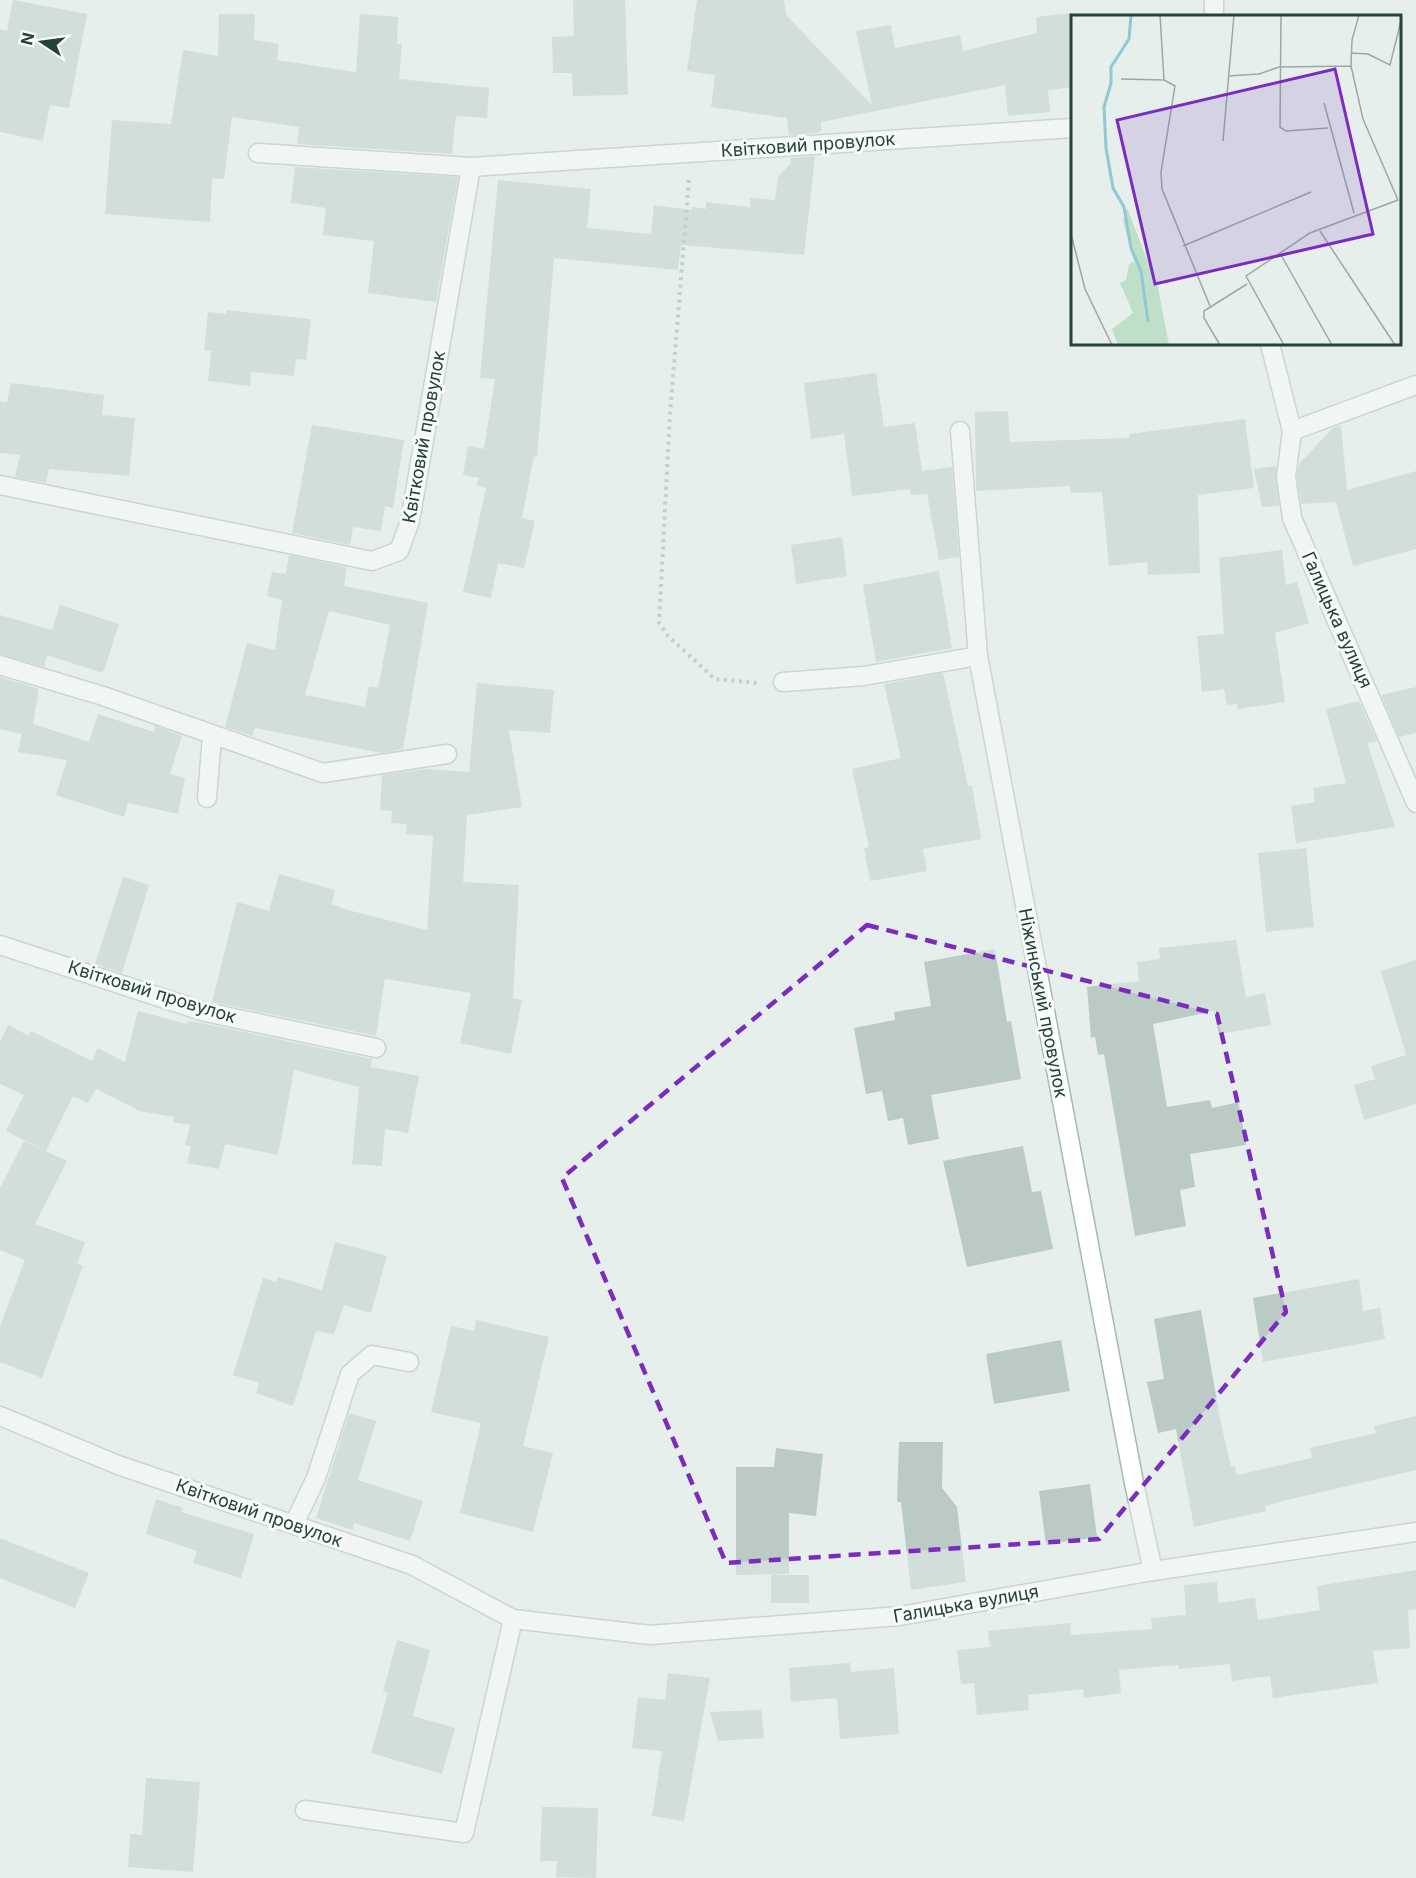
<svg xmlns="http://www.w3.org/2000/svg" width="1416" height="1878" font-family="Inter,sans-serif">
	<style>
		.building { fill: #bbcac4; fill-rule: evenodd }
		.lines { fill: none; stroke-linecap: round; stroke-linejoin: round }
		.service-casing { stroke: #a8b8b2; stroke-width: 21 }
		.minor-casing { stroke: #a8b8b2; stroke-width: 21 }
		.path { stroke: #86b3a5; stroke-width: 4; stroke-dasharray: 3 4.5; stroke-linecap: butt }
		.service { stroke: #fff; stroke-width: 18 }
		.minor { stroke: #fff; stroke-width: 18 }
		.marked { fill: none; stroke: #7b2cbf; stroke-width: 4.5; stroke-dasharray: 12 8; stroke-linejoin: round }
		.labels { text-anchor: middle; stroke-width: 6; stroke-linejoin: round; paint-order: stroke }
		.street-label { font-size: 18px; fill: #24423a; stroke: #f7fbf9 }
		.inset-river { fill: none; stroke: #8ec9d4; stroke-width: 3 }
		.inset-road { fill: none; stroke: #98aaa4; stroke-width: 1.5 }
		.view { fill: #7b2cbf; fill-opacity: 0.15; stroke: #7b2cbf; stroke-width: 3 }
		.inset-edge { fill: none; stroke: #24423a; stroke-width: 3 }
	</style>
	<rect width="100%" height="100%" fill="#e6efeb"/>
	<g class="building">
		<path d="M 13,0 L 87,14 L 69,108 L 50,105 L 43,141 L 0,132 L 0,29 L 7,31 Z"/>
		<path d="M 573,0 L 625,0 L 628,95 L 573,96 L 572,73 L 553,73 L 552,37 L 574,36 Z"/>
		<path d="M 697,0 L 784,0 L 786,15 L 872,105 L 856,31 L 891,25 L 895,48 L 960,35 L 963,51 L 1037,33 L 1036,17 L 1072,13 L 1072,87 L 1048,90 L 1050,112 L 1008,116 L 1005,85 L 821,122 L 821,131 L 817,133 L 789,135 L 787,118 L 711,107 L 715,75 L 687,71 Z"/>
		<path d="M 219,14 L 255,14 L 254,40 L 279,44 L 277,60 L 356,72 L 360,14 L 398,17 L 397,44 L 402,44 L 399,79 L 489,88 L 487,118 L 456,116 L 452,154 L 297,144 L 299,127 L 232,117 L 224,179 L 212,178 L 210,222 L 105,214 L 112,120 L 171,124 L 183,50 L 218,56 Z"/>
		<path d="M 815,156 L 804,255 L 681,245 L 678,270 L 554,258 L 537,457 L 534,456 L 522,518 L 535,521 L 524,568 L 498,563 L 491,598 L 463,592 L 486,488 L 477,486 L 479,478 L 463,475 L 468,446 L 484,449 L 495,379 L 480,378 L 498,180 L 591,189 L 587,228 L 651,234 L 654,205 L 692,210 L 692,207 L 706,209 L 706,202 L 750,207 L 750,198 L 775,200 L 778,176 L 791,163 L 790,158 Z"/>
		<path d="M 295,167 L 458,177 L 436,302 L 368,293 L 374,241 L 323,235 L 326,208 L 291,203 Z"/>
		<path d="M 226,310 L 311,319 L 306,360 L 296,359 L 294,376 L 251,372 L 250,386 L 208,381 L 211,351 L 204,350 L 208,312 L 226,314 Z"/>
		<path d="M 876,373 L 884,427 L 915,423 L 922,471 L 952,467 L 959,557 L 939,560 L 927,494 L 911,495 L 910,489 L 852,496 L 844,434 L 811,439 L 804,383 Z"/>
		<path d="M 11,383 L 104,395 L 102,415 L 135,418 L 129,476 L 49,469 L 46,483 L 15,477 L 20,455 L 0,453 L 0,401 L 7,402 Z"/>
		<path d="M 1008,411 L 1010,442 L 1129,438 L 1129,434 L 1245,419 L 1254,488 L 1198,495 L 1200,573 L 1148,575 L 1147,562 L 1109,566 L 1102,492 L 1071,493 L 1070,486 L 976,491 L 975,412 Z"/>
		<path d="M 312,425 L 404,440 L 393,508 L 385,506 L 381,531 L 353,527 L 350,545 L 292,533 Z"/>
		<path d="M 1341,425 L 1347,490 L 1416,471 L 1416,549 L 1353,566 L 1336,502 L 1301,504 L 1297,477 L 1299,464 L 1333,428 Z"/>
		<path d="M 1276,466 L 1279,506 L 1262,507 L 1254,469 Z"/>
		<path d="M 842,537 L 847,576 L 796,584 L 791,545 Z"/>
		<path d="M 1282,550 L 1286,585 L 1297,582 L 1309,623 L 1275,633 L 1285,702 L 1238,709 L 1237,704 L 1227,705 L 1224,689 L 1202,692 L 1197,636 L 1224,634 L 1219,558 Z"/>
		<path d="M 289,555 L 347,567 L 344,586 L 428,603 L 403,749 L 382,753 L 255,728 L 252,736 L 225,727 L 247,643 L 275,650 L 282,600 L 267,596 L 272,572 L 286,574 ZM 329,611 L 390,625 L 378,688 L 369,686 L 365,707 L 305,695 Z"/>
		<path d="M 939,571 L 952,648 L 876,662 L 863,585 Z"/>
		<path d="M 60,605 L 119,624 L 103,673 L 47,655 L 44,667 L 0,654 L 0,615 L 52,630 Z"/>
		<path d="M 943,673 L 968,786 L 972,786 L 981,839 L 923,849 L 927,871 L 870,881 L 864,848 L 869,847 L 852,769 L 901,758 L 884,684 Z"/>
		<path d="M 0,677 L 39,689 L 33,724 L 89,742 L 98,714 L 154,732 L 156,726 L 182,736 L 170,774 L 185,778 L 178,814 L 128,803 L 124,817 L 56,795 L 67,760 L 18,752 L 22,734 L 0,729 Z"/>
		<path d="M 477,683 L 554,690 L 550,733 L 509,730 L 522,807 L 467,815 L 463,882 L 519,885 L 513,998 L 522,1000 L 511,1054 L 460,1043 L 471,993 L 385,979 L 376,1036 L 212,1002 L 237,902 L 269,911 L 279,874 L 335,890 L 332,904 L 344,909 L 427,930 L 433,836 L 406,834 L 407,824 L 391,823 L 392,811 L 380,810 L 382,775 L 425,769 L 469,772 Z"/>
		<path d="M 1416,687 L 1416,733 L 1399,737 L 1381,695 Z"/>
		<path d="M 1359,701 L 1377,741 L 1367,743 L 1395,827 L 1296,843 L 1291,806 L 1315,802 L 1313,788 L 1346,783 L 1326,709 Z"/>
		<path d="M 1306,848 L 1314,927 L 1266,932 L 1258,853 Z"/>
		<path d="M 123,877 L 149,885 L 122,973 L 95,964 Z"/>
		<path d="M 1236,940 L 1246,997 L 1265,993 L 1271,1025 L 1219,1034 L 1214,1011 L 1153,1024 L 1167,1107 L 1210,1100 L 1212,1108 L 1239,1102 L 1246,1145 L 1190,1154 L 1195,1187 L 1180,1190 L 1186,1226 L 1135,1236 L 1104,1054 L 1098,1055 L 1095,1037 L 1091,1038 L 1087,987 L 1139,981 L 1137,962 L 1160,959 L 1159,948 Z"/>
		<path d="M 995,949 L 1007,1022 L 1011,1021 L 1021,1079 L 931,1095 L 939,1139 L 908,1145 L 903,1118 L 888,1121 L 882,1091 L 866,1094 L 854,1028 L 895,1020 L 894,1012 L 931,1006 L 924,962 Z"/>
		<path d="M 1416,960 L 1416,1104 L 1364,1120 L 1354,1085 L 1375,1079 L 1371,1066 L 1406,1055 L 1381,971 Z"/>
		<path d="M 138,1011 L 187,1024 L 188,1021 L 206,1024 L 372,1059 L 371,1067 L 419,1076 L 408,1133 L 385,1129 L 382,1166 L 352,1164 L 359,1087 L 294,1070 L 278,1155 L 225,1144 L 219,1169 L 187,1163 L 191,1147 L 185,1145 L 190,1125 L 173,1122 L 174,1117 L 140,1111 L 96,1089 L 88,1103 L 73,1096 L 46,1151 L 6,1131 L 24,1095 L 0,1084 L 0,1042 L 8,1025 L 29,1036 L 31,1031 L 92,1061 L 98,1048 L 125,1062 Z"/>
		<path d="M 24,1141 L 67,1161 L 35,1224 L 85,1242 L 77,1264 L 83,1266 L 42,1378 L 0,1362 L 0,1326 L 25,1260 L 0,1250 L 0,1188 Z"/>
		<path d="M 1023,1146 L 1032,1192 L 1041,1191 L 1053,1249 L 967,1267 L 943,1161 Z"/>
		<path d="M 335,1242 L 387,1256 L 371,1313 L 344,1305 L 334,1334 L 316,1331 L 293,1406 L 256,1393 L 259,1383 L 233,1375 L 263,1278 L 276,1282 L 278,1277 L 322,1290 Z"/>
		<path d="M 1359,1279 L 1363,1311 L 1380,1308 L 1385,1339 L 1263,1362 L 1253,1298 Z"/>
		<path d="M 1201,1310 L 1221,1424 L 1231,1466 L 1235,1466 L 1237,1475 L 1312,1458 L 1310,1448 L 1376,1433 L 1374,1426 L 1416,1416 L 1416,1470 L 1287,1500 L 1265,1506 L 1266,1511 L 1194,1527 L 1176,1429 L 1158,1433 L 1147,1382 L 1164,1379 L 1154,1319 Z"/>
		<path d="M 476,1320 L 549,1337 L 523,1446 L 553,1453 L 533,1532 L 460,1513 L 481,1423 L 431,1412 L 451,1326 L 474,1331 Z"/>
		<path d="M 1061,1340 L 1070,1391 L 994,1404 L 986,1354 Z"/>
		<path d="M 349,1413 L 376,1421 L 358,1480 L 423,1501 L 410,1541 L 354,1523 L 353,1530 L 316,1518 Z"/>
		<path d="M 899,1442 L 943,1442 L 942,1488 L 957,1507 L 966,1582 L 911,1590 L 901,1502 L 897,1502 Z"/>
		<path d="M 776,1448 L 823,1454 L 816,1516 L 789,1513 L 789,1574 L 736,1575 L 736,1467 L 774,1467 Z"/>
		<path d="M 1090,1484 L 1097,1537 L 1046,1545 L 1039,1491 Z"/>
		<path d="M 156,1499 L 183,1508 L 181,1512 L 254,1534 L 241,1578 L 193,1563 L 197,1551 L 146,1534 Z"/>
		<path d="M 0,1538 L 89,1573 L 75,1608 L 0,1578 Z"/>
		<path d="M 1416,1570 L 1416,1609 L 1408,1610 L 1410,1648 L 1373,1651 L 1378,1683 L 1273,1698 L 1270,1676 L 1232,1681 L 1230,1664 L 1178,1669 L 1178,1665 L 1119,1670 L 1121,1693 L 1084,1698 L 1083,1689 L 1028,1695 L 1029,1710 L 977,1715 L 974,1683 L 961,1684 L 957,1650 L 990,1647 L 988,1631 L 1070,1623 L 1071,1635 L 1152,1629 L 1151,1618 L 1186,1615 L 1184,1585 L 1217,1582 L 1218,1603 L 1255,1598 L 1258,1620 L 1320,1610 L 1317,1586 Z"/>
		<rect x="771" y="1575" width="38" height="28"/>
		<path d="M 397,1640 L 430,1650 L 413,1716 L 455,1728 L 442,1774 L 371,1753 L 388,1693 L 383,1692 Z"/>
		<path d="M 850,1663 L 851,1672 L 894,1668 L 899,1734 L 840,1739 L 837,1698 L 791,1702 L 789,1668 Z"/>
		<path d="M 668,1673 L 710,1678 L 684,1821 L 652,1816 L 662,1751 L 632,1748 L 638,1697 L 665,1700 Z"/>
		<path d="M 761,1710 L 764,1738 L 718,1741 L 710,1712 Z"/>
		<path d="M 146,1778 L 200,1782 L 193,1872 L 128,1867 L 130,1834 L 142,1835 Z"/>
		<path d="M 542,1807 L 598,1808 L 596,1878 L 556,1877 L 557,1861 L 540,1861 Z"/>
	</g>
	<g class="lines">
		<g class="service-casing">
			<g id="service">
				<path d="M 0,665 L 103,696 L 323,773 L 447,754"/>
				<path d="M 783,682 L 864,676 L 978,656"/>
				<path d="M 207,798 L 212,736"/>
				<path d="M 294,1524 L 316,1478 L 350,1374 L 372,1355 L 409,1362"/>
				<path d="M 305,1810 L 464,1833 L 513,1619"/>
			</g>
		</g>
		<g class="minor-casing">
			<g id="minor">
				<path d="M 1214,16 L 1214,0"/>
				<path d="M 258,153 L 471,167 L 1072,128"/>
				<path d="M 1270,344 L 1292,431 L 1286,477 L 1292,518 L 1416,803"/>
				<path d="M 960,431 L 978,656 L 1134,1483 L 1153,1571"/>
				<path d="M 1292,431 L 1416,385"/>
				<path d="M 0,485 L 372,561 L 399,551 L 410,521 L 471,167"/>
				<path d="M 0,945 L 205,1012 L 376,1048"/>
				<path d="M 0,1416 L 118,1465 L 412,1565 L 513,1619 L 650,1635 L 900,1616 L 1153,1571 L 1416,1532"/>
			</g>
		</g>
		<path class="path" d="M 689,180 L 670,414 L 659,623 L 668,636 L 715,679 L 757,683"/>
		<use href="#service" class="service"/>
		<use href="#minor" class="minor"/>
	</g>
	<path d="M0 0H1416V1878H0ZM 867,925 L 1217,1014 L 1286,1312 L 1099,1539 L 726,1563 L 562,1178 Z" fill="#e6efeb" fill-opacity=".55" fill-rule="evenodd"/>
	<path class="marked" d="M 867,925 L 1217,1014 L 1286,1312 L 1099,1539 L 726,1563 L 562,1178 Z"/>
	<g class="labels">
		<g class="street-label">
			<text transform="translate(808 145) rotate(-4)" y="6">Квітковий провулок</text>
			<text transform="translate(424 437) rotate(-80)" y="6">Квітковий провулок</text>
			<text transform="translate(1337 620) rotate(66)" y="6">Галицька вулиця</text>
			<text transform="translate(152 992) rotate(17)" y="6">Квітковий провулок</text>
			<text transform="translate(1043 1003) rotate(79)" y="6">Ніжинський провулок</text>
			<text transform="translate(259 1513) rotate(19)" y="6">Квітковий провулок</text>
			<text transform="translate(966 1604) rotate(-10)" y="6">Галицька вулиця</text>
		</g>
	</g>
	<g transform="translate(1071 15)">
		<rect width="330" height="330" fill="#e6efeb"/>
		<path d="M 56,193 L 87,273 L 98,330 L 47,330 L 41,314 L 62,298 L 49,268 L 55,265 L 58,249 L 63,247 L 52,205 Z" fill="#bfe0c8"/>
		<path class="inset-river" d="M 60,0 L 58,24 L 40,52 L 40,68 L 33,92 L 35,133 L 42,173 L 53,192 L 60,233 L 70,256 L 77,307"/>
		<path class="inset-road" d="M 89,0 L 93,65 L 104,71 L 90,157 L 91,174 L 139,291M 210,0 L 209,112 L 215,116 L 257,113M 280,38 L 297,39 L 319,50 L 330,6M 157,61 L 188,59 L 208,52 L 280,51M 50,64 L 93,65M 253,88 L 283,198M 152,126 L 163,0M 249,216 L 324,330M 0,219 L 14,274 L 41,330M 112,231 L 240,177M 210,240 L 261,330M 149,330 L 133,303 L 133,296 L 176,269M 213,330 L 175,261 L 239,218 L 327,185 L 292,104 L 280,51 L 281,25 L 288,0"/>
		<path class="view" d="M 264,54 L 302,219 L 84,269 L 46,105 Z"/>
		<rect width="330" height="330" class="inset-edge"/>
	</g>
	<g transform="translate(42 42) rotate(283)" stroke="#f7fbf9" stroke-width="4.5" paint-order="stroke">
	<path d="M0-4.5L10 22L0 15L-10 22Z" fill="#24423a"/>
	<text y="-9" font-size="16" font-weight="bold" text-anchor="middle" fill="#24423a">N</text>
	</g>
</svg>
